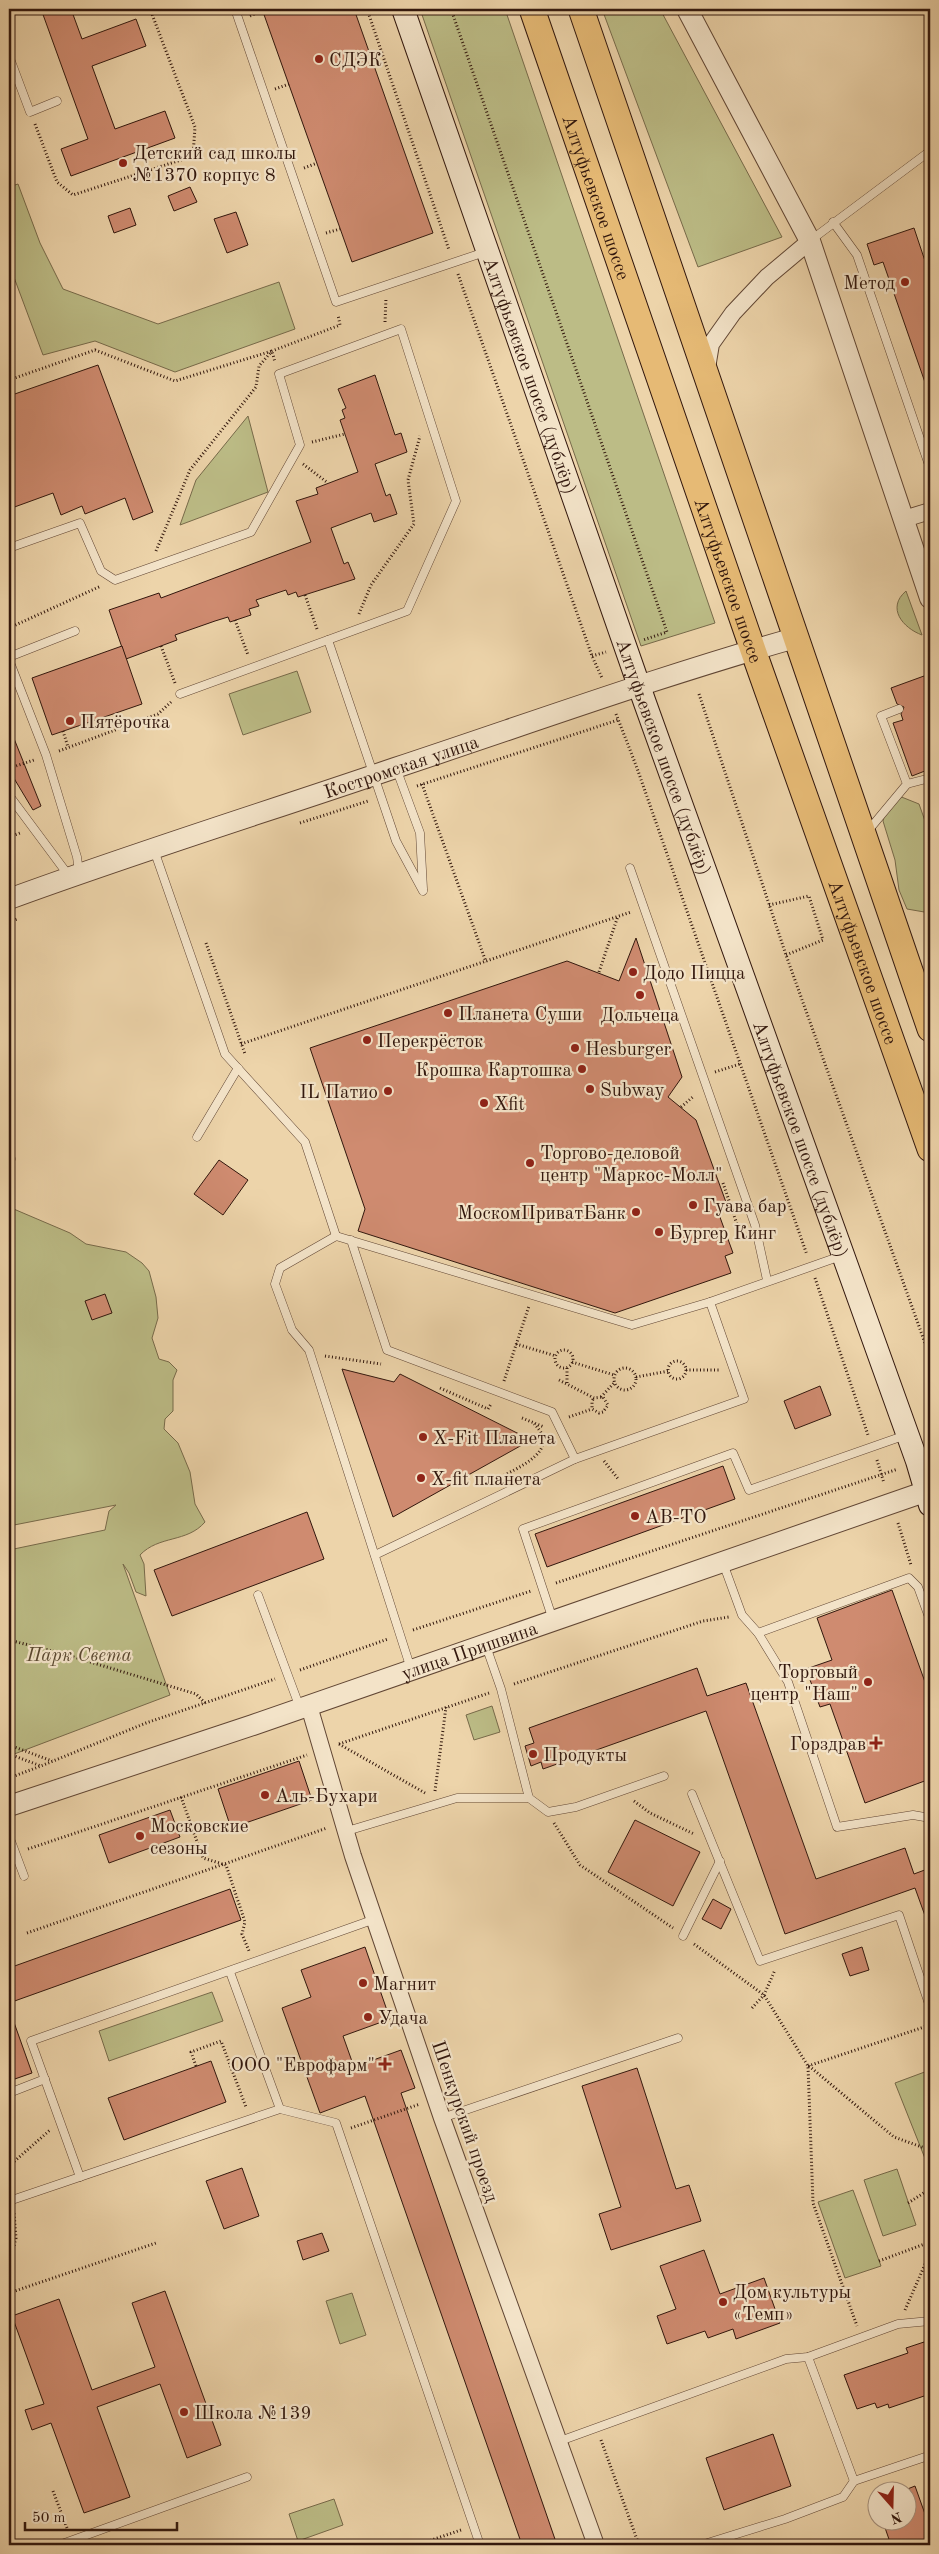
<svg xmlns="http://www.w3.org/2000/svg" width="939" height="2554" font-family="'Old Standard TT',serif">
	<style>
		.green { fill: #bcbc86; stroke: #776a4a }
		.building { fill: #cf8b70; stroke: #32170d }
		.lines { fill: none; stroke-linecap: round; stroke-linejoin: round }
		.service-casing { stroke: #614634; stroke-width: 9 }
		.minor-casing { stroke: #614634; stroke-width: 18 }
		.tertiary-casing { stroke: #614634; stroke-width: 22 }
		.secondary-casing { stroke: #32170d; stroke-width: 24 }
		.primary-casing { stroke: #32170d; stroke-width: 27 }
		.path { stroke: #32170d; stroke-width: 3; stroke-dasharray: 1 2.5; stroke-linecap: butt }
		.service { stroke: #f3e3c8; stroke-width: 8 }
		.minor { stroke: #f3e3c8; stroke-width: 16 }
		.tertiary { stroke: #f3e3c8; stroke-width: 20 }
		.secondary { stroke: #f3e3c8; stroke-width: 22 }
		.primary { stroke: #e6ba75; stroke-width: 25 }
		.poi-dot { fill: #8f2418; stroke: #f3e3c8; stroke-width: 2 }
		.labels { text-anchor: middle; stroke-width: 4.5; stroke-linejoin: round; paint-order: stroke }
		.poi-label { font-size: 19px; fill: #32170d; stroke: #f3e3c8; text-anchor: start }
		.street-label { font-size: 19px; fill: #32170d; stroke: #f3e3c8 }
		.park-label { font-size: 19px; font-style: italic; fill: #5b4931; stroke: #f3e3c8 }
	</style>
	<rect width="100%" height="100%" fill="#edd4aa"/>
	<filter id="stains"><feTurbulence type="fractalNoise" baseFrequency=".004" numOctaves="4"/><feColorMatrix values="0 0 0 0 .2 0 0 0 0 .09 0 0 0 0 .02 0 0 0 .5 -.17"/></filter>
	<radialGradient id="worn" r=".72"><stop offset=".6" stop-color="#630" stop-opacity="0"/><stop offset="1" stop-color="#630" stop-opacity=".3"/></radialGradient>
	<g class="green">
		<path d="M 420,9 L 505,9 L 715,623 L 641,646 Z"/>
		<path d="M 602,9 L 660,9 L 782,237 L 698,267 Z"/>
		<path d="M 18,184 L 40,243 L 63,289 L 158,324 L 279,282 L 295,329 L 175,372 L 95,341 L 43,355 L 9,264 L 9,187 Z"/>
		<path d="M 248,416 L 268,492 L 180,525 L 196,480 Z"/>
		<path d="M 906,591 L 922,635 C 903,628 886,608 906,591 Z"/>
		<path d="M 297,671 L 311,712 L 243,735 L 229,694 Z"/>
		<path d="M 899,796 L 919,804 L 930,835 L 930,913 L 907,909 L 899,890 L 895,860 L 883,821 L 886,810 Z"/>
		<path d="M 9,1207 L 70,1233 L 86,1244 L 126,1252 L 142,1263 L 149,1271 L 156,1297 L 158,1318 L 152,1338 L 159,1359 L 169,1362 L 177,1370 L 173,1380 L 173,1411 L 165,1419 L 164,1429 L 178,1443 L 190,1472 L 195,1504 L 205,1522 C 187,1543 159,1535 140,1555 L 144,1564 L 146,1596 L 136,1592 L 129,1573 L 123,1564 L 170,1695 L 9,1756 L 9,1550 L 105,1530 L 109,1511 L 116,1505 L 9,1526 Z"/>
		<path d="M 492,1706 L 500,1732 L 474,1740 L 466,1715 Z"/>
		<path d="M 212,1992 L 223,2021 L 109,2061 L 99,2031 Z"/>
		<path d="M 930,2070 L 930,2171 L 895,2083 Z"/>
		<path d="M 897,2169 L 916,2225 L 883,2236 L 864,2180 Z"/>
		<path d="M 853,2190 L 881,2266 L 845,2278 L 818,2202 Z"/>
		<path d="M 352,2293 L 366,2335 L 340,2344 L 326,2301 Z"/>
		<path d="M 334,2499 L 343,2525 L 298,2541 L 289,2514 Z"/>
	</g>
	<g class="building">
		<path d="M 41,9 L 71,9 L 82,39 L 136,19 L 146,46 L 92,66 L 115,129 L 165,111 L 175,138 L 71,176 L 61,149 L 88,139 Z"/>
		<path d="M 262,9 L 354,9 L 433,233 L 352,262 Z"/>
		<path d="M 190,187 L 197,202 L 174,211 L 168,196 Z"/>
		<path d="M 130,208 L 136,225 L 114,233 L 108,216 Z"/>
		<path d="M 236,212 L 248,245 L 227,253 L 214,219 Z"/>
		<path d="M 914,228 L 930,276 L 930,391 L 928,391 L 883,262 L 874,265 L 867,244 Z"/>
		<path d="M 98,365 L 153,512 L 133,520 L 125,498 L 85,514 L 82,506 L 61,515 L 53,493 L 9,509 L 9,396 Z"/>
		<path d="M 375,375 L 395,435 L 401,433 L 407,452 L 375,464 L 386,496 L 390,494 L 397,514 L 374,522 L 371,513 L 331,528 L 344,564 L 348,562 L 355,579 L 298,597 L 296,592 L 288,595 L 286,590 L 256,600 L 259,606 L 249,609 L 251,615 L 230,622 L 228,617 L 215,621 L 175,635 L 177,640 L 126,659 L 109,610 L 159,593 L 161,598 L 311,542 L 296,501 L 318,494 L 316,488 L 358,472 L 340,420 L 345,418 L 342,410 L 346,408 L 338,389 Z"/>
		<path d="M 122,646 L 142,704 L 52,735 L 32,678 Z"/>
		<path d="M 924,676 L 930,692 L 930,769 L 912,776 L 893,723 L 903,720 L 901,714 L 904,707 L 897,704 L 891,688 Z"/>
		<path d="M 9,726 L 41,806 L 33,810 L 9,770 Z"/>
		<path d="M 636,938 L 682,1077 L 668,1097 L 696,1120 L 727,1205 L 717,1209 L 733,1253 L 725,1256 L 731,1273 L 615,1313 L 358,1231 L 365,1209 L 310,1048 L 567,961 L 619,981 Z"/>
		<path d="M 219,1160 L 248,1180 L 223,1215 L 194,1194 Z"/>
		<path d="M 105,1294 L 112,1313 L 92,1320 L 85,1301 Z"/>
		<path d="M 342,1369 L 394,1382 L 400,1374 L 531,1440 L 393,1517 Z"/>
		<path d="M 820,1386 L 831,1415 L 795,1429 L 784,1401 Z"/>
		<path d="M 723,1466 L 735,1499 L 547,1567 L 535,1534 Z"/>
		<path d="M 307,1512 L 324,1559 L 172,1616 L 154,1570 Z"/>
		<path d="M 892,1590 L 930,1696 L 930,1779 L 865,1803 L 830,1704 L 820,1707 L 806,1669 L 832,1660 L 817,1618 Z"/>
		<path d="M 697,1668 L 707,1696 L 746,1683 L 816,1879 L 905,1848 L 914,1874 L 930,1868 L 930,1924 L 928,1924 L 915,1888 L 785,1934 L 706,1711 L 543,1769 L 541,1762 L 531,1766 L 525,1746 L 534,1743 L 529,1728 Z"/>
		<path d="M 299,1761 L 312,1800 L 231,1828 L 218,1789 Z"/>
		<path d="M 170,1810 L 180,1837 L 109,1863 L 99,1835 Z"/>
		<path d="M 635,1820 L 700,1852 L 673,1906 L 608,1872 Z"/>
		<path d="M 230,1889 L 241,1920 L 9,2003 L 9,1968 Z"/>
		<path d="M 713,1899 L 731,1909 L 721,1929 L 702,1919 Z"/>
		<path d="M 365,1947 L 390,2019 L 343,2036 L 354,2067 L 401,2050 L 415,2088 L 401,2093 L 557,2545 L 522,2545 L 365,2096 L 320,2113 L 282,2008 L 311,1997 L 301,1970 Z"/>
		<path d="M 862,1947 L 869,1970 L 850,1976 L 842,1954 Z"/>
		<path d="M 11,2014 L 32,2073 L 9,2081 L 9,2015 Z"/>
		<path d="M 211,2061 L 226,2102 L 124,2140 L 108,2098 Z"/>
		<path d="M 637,2068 L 676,2189 L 689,2185 L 701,2221 L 611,2250 L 599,2214 L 621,2207 L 582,2086 Z"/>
		<path d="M 242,2168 L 259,2216 L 224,2229 L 206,2181 Z"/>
		<path d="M 322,2233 L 329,2251 L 303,2260 L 297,2241 Z"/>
		<path d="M 704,2250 L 720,2294 L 764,2278 L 780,2323 L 736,2339 L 733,2329 L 708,2338 L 705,2331 L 667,2344 L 657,2316 L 676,2309 L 660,2266 Z"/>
		<path d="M 165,2291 L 221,2445 L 187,2458 L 160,2384 L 97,2407 L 130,2497 L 84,2513 L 51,2423 L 32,2430 L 25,2410 L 44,2404 L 12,2316 L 59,2299 L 92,2390 L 155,2367 L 132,2303 Z"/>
		<path d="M 924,2342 L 930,2360 L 930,2394 L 889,2408 L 888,2404 L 877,2408 L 875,2403 L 857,2409 L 844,2375 L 908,2353 L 906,2348 Z"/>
		<path d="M 773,2434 L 791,2486 L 724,2510 L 706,2458 Z"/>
		<path d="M 915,2486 L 930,2528 L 930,2545 L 891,2545 L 883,2522 L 906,2522 L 906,2492 L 900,2492 Z"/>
	</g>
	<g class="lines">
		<g class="service-casing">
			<g id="service">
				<path d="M 235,9 L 336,302 L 485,252"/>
				<path d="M 9,56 L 30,112 L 57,101"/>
				<path d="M 833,222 L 857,255 L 930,468"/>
				<path d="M 811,240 L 930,151"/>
				<path d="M 9,548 L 80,523 L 101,571 L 115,580 L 251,532 L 300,445 L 279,374 L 401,329 L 456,501 L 407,611 L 180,694"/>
				<path d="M 328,640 L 396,841 L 423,891"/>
				<path d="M 9,657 L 75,631"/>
				<path d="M 9,660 L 46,755 L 77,857 L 79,872"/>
				<path d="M 396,768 L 420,833 L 423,889"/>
				<path d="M 907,784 L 930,778"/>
				<path d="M 9,791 L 11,798 L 69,876"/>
				<path d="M 867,832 L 907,784 L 881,716 L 899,709"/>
				<path d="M 154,850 L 225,1054 L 305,1142 L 336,1236"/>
				<path d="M 630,868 L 755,1225 L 767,1280"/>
				<path d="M 197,1137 L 238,1068"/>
				<path d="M 9,1152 L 11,1159 L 9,1158"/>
				<path d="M 351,1240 L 387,1350 L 552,1412 L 575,1459"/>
				<path d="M 375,1555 L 575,1459 L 744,1399 L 710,1302"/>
				<path d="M 723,1563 L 742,1615 L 758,1633 L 909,1578 L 918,1587 L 930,1620"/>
				<path d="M 258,1595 L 300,1708"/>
				<path d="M 553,1620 L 523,1529 L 733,1453 L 749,1490 L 906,1435"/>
				<path d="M 758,1633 L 788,1682 L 837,1827 L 913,1815 L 930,1818"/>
				<path d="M 486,1646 L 501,1689 L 529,1798"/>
				<path d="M 411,1669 L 309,1350 L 292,1330 L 275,1284 L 280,1268 L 336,1236 L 632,1325 L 710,1302 L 841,1256"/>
				<path d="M 692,1794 L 760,1961 L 899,1915 L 930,2007"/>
				<path d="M 347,1831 L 457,1798 L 529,1798 L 548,1812 L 576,1807 L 664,1776"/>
				<path d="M 9,1836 L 24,1876"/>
				<path d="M 683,1936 L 720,1861"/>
				<path d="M 230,1972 L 280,2109"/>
				<path d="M 9,2093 L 45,2079"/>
				<path d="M 442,2118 L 678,2038"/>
				<path d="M 80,2177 L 31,2041 L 375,1919"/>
				<path d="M 9,2201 L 280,2109 L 336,2123 L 480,2545"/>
				<path d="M 808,2357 L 854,2481 L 928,2456 L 930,2461"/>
				<path d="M 560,2441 L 786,2359 L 808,2357 L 898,2324 L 930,2321"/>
				<path d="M 59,2545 L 247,2477"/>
				<path d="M 701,2545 L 785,2519 L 843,2497 L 854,2481"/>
			</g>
		</g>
		<g class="minor-casing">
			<g id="minor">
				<path d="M 707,368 L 711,344 L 733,313 L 767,277 L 810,241"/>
				<path d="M 904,519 L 930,511"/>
				<path d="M 309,1706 L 353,1856 L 442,2118 L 596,2545"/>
			</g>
		</g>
		<g class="tertiary-casing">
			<g id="tertiary">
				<path d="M 687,9 L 810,241 L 930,598"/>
				<path id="s1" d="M 9,899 C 137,852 266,812 395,768 C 528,724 660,676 795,638"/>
				<path id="s2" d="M 9,1806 L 253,1725 L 930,1490"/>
			</g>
		</g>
		<g class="secondary-casing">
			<g id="secondary">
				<path id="s3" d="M 403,9 L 645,703 L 917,1461 L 930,1505"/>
			</g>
		</g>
		<g class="primary-casing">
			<g id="primary">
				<path id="s4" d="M 532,9 L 753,650 L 930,1149"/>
				<path d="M 581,9 L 930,1029"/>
			</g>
		</g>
		<g class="path">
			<path d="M 367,9 L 449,250"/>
			<path d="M 451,9 L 667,632 L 643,640"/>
			<path d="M 250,16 L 263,10"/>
			<path d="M 275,89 L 289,84"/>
			<path d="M 35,124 L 57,182 L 73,195 L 193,156 L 195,127 L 150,9"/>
			<path d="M 304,168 L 317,163"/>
			<path d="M 326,233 L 340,229"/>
			<path d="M 458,274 L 592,656 L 602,678"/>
			<path d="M 385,322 L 386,298"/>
			<path d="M 9,380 L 95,350 L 175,381 L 272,351 L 275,362"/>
			<path d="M 312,442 L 345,434"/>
			<path d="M 303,464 L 328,483"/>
			<path d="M 156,551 L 190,470 L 256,387 L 259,366 L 272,351 L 340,325 L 338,315"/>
			<path d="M 305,595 L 317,629"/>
			<path d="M 359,614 L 371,585 L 414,524 L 408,480 L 420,436"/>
			<path d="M 235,620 L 248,655"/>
			<path d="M 9,628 L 101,586"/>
			<path d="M 161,646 L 175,683"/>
			<path d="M 592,656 L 606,652"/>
			<path d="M 699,694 L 786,955 L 930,1357"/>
			<path d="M 616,714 L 637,768 L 807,1255"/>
			<path d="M 63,731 L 68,747"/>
			<path d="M 59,751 L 158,714 L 171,702"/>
			<path d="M 10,779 L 10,768 L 34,760"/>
			<path d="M 422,784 L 486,962"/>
			<path d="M 417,786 L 618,720"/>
			<path d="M 300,823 L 368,801"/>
			<path d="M 9,837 L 20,833"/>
			<path d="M 769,905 L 809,896 L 823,940 L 786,955"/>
			<path d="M 9,922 L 17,919"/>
			<path d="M 206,943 L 245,1054"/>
			<path d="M 599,972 L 618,916"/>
			<path d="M 241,1044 L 631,912"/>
			<path d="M 715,1072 L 740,1064"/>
			<path d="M 681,1107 L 694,1096"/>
			<path d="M 723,1183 L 741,1236"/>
			<path d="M 815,1278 L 868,1435"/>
			<path d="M 516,1344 L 556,1356"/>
			<circle cx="564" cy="1359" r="9"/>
			<path d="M 325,1356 L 381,1364"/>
			<circle cx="677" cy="1370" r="9"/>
			<path d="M 572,1362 L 614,1375"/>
			<circle cx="625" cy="1379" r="11"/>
			<path d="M 567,1368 L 567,1384"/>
			<path d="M 686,1370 L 720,1370"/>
			<path d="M 636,1377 L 669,1371"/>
			<path d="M 559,1380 L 594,1398 L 603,1397 L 608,1405 L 603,1412 L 599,1413 L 592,1409 L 592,1401 L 594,1398"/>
			<path d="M 504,1381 L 529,1306"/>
			<path d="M 440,1388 L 488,1409 L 491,1404"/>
			<path d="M 601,1397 L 614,1383"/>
			<path d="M 569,1417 L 592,1409"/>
			<path d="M 522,1418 L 544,1427"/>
			<path d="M 877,1460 L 884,1483"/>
			<path d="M 604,1461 L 619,1480"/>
			<path d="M 501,1477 C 519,1467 562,1450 534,1424"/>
			<path d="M 898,1523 L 911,1565"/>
			<path d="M 556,1583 L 898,1469"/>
			<path d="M 413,1630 L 531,1591"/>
			<path d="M 9,1640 L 64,1654 L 196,1694 L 205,1703"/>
			<path d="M 300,1670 L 388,1639"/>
			<path d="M 514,1684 L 703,1621 L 729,1617"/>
			<path d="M 339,1744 L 489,1693"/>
			<path d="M 339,1744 L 425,1793"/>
			<path d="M 9,1745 L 52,1761"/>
			<path d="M 9,1754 L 41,1766 L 146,1723 L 275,1679"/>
			<path d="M 9,1778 L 41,1766"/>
			<path d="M 435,1791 L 446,1707"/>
			<path d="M 181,1797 L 203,1858 L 226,1865 L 245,1922 L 242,1934 L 249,1951"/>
			<path d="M 634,1801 L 650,1813 L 694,1834"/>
			<path d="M 554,1823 L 580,1865 L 673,1928"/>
			<path d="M 28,1849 L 307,1755"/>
			<path d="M 27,1933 L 327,1828"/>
			<path d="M 694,1944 L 764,1995 L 808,2066 L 813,2203 L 857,2326"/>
			<path d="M 752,2008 L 764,1995 L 775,1970"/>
			<path d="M 196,2066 L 191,2052 L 221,2041 L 246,2107"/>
			<path d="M 808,2066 L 930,2025"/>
			<path d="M 809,2066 L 894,2137 L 930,2150"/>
			<path d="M 351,2128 L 420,2104"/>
			<path d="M 9,2166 L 50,2130"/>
			<path d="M 908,2203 L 930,2189"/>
			<path d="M 879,2261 L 930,2242"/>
			<path d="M 9,2266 L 16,2238 L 14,2213"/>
			<path d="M 9,2293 L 156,2243"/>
			<path d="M 905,2310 L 930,2253"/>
			<path d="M 601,2440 L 639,2545"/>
			<path d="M 53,2491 L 67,2528"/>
			<path d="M 417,2545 L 461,2530"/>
		</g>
		<use href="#service" class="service"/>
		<use href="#minor" class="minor"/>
		<use href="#tertiary" class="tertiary"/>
		<use href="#secondary" class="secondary"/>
		<use href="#primary" class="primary"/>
	</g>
	<g class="poi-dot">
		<circle cx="319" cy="59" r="5"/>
		<circle cx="123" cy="163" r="5"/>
		<circle cx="905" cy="282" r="5"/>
		<circle cx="70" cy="721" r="5"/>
		<circle cx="633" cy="972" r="5"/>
		<circle cx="640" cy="995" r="5"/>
		<circle cx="448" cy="1013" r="5"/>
		<circle cx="367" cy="1040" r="5"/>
		<circle cx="575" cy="1048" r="5"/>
		<circle cx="582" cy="1069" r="5"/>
		<circle cx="590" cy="1089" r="5"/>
		<circle cx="388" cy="1091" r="5"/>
		<circle cx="484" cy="1103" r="5"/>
		<circle cx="530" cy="1163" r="5"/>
		<circle cx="693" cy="1205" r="5"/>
		<circle cx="636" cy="1212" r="5"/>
		<circle cx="659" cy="1232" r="5"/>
		<circle cx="423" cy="1437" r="5"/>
		<circle cx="421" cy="1478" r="5"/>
		<circle cx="635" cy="1516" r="5"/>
		<circle cx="868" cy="1682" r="5"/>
		<path d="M873.5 1735.5h5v5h5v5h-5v5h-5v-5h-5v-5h5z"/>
		<circle cx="533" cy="1754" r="5"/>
		<circle cx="265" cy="1795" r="5"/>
		<circle cx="140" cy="1836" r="5"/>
		<circle cx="363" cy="1983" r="5"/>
		<circle cx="368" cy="2017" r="5"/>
		<path d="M382.5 2056.5h5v5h5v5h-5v5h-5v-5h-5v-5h5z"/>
		<circle cx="723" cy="2302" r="5"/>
		<circle cx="184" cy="2412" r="5"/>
	</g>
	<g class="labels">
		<g class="poi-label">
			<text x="329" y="66">СДЭК</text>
			<text x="133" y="159">Детский сад школы<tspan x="133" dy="22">№1370 корпус 8</tspan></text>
			<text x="895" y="289" text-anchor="end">Метод</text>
			<text x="80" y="728">Пятёрочка</text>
			<text x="643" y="979">Додо Пицца</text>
			<text x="458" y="1020">Планета Суши</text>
			<text x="640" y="1021" text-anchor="middle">Дольчеца</text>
			<text x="377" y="1047">Перекрёсток</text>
			<text x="585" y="1055">Hesburger</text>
			<text x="572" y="1076" text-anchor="end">Крошка Картошка</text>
			<text x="600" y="1096">Subway</text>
			<text x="378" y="1098" text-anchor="end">IL Патио</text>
			<text x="494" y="1110">Xfit</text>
			<text x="540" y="1159">Торгово-деловой<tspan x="540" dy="22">центр "Маркос-Молл"</tspan></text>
			<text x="703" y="1212">Гуава бар</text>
			<text x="626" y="1219" text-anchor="end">МоскомПриватБанк</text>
			<text x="669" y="1239">Бургер Кинг</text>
			<text x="433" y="1444">X-Fit Планета</text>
			<text x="431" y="1485">X-fit планета</text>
			<text x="645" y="1523">АВ-ТО</text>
			<text x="858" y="1678" text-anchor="end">Торговый<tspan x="858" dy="22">центр "Наш"</tspan></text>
			<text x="866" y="1750" text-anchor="end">Горздрав</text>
			<text x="543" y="1761">Продукты</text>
			<text x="275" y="1802">Аль-Бухари</text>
			<text x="150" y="1832">Московские<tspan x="150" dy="22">сезоны</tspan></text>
			<text x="373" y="1990">Магнит</text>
			<text x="378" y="2024">Удача</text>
			<text x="375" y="2071" text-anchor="end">ООО "Еврофарм"</text>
			<text x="733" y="2298">Дом культуры<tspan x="733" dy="22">«Темп»</tspan></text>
			<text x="194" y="2419">Школа №139</text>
		</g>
		<g class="street-label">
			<text dy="7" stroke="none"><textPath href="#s4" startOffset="199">Алтуфьевское шоссе</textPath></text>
			<text dy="7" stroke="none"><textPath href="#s3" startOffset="388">Алтуфьевское шоссе (дублёр)</textPath></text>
			<text dy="7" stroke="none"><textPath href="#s4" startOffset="604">Алтуфьевское шоссе</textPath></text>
			<text dy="7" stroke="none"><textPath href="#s3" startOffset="792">Алтуфьевское шоссе (дублёр)</textPath></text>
			<text dy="7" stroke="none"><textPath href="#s1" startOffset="414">Костромская улица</textPath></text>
			<text dy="7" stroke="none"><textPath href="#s4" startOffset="1009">Алтуфьевское шоссе</textPath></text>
			<text dy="7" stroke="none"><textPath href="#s3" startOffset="1198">Алтуфьевское шоссе (дублёр)</textPath></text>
			<text dy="7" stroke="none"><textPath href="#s2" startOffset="486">улица Пришвина</textPath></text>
			<text transform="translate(466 2121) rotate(71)" y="7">Шенкурский проезд</text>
		</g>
		<g class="park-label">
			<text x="79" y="1661">Парк Света</text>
		</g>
	</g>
	<rect width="939" height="2554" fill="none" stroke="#edd4aa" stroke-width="30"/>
	<rect x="10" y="10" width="919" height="2534" fill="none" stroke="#32170d" stroke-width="2.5"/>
	<rect x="15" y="15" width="909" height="2524" fill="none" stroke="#32170d"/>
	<g transform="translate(892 2506) rotate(160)"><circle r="24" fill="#f3e3c8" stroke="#a6917d"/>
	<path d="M0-4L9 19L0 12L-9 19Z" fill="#8f2418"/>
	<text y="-8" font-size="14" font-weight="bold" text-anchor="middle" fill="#32170d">N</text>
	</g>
	<path d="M25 2522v8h152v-8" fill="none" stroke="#32170d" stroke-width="2.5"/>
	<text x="32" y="2522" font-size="15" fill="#32170d" stroke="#f3e3c8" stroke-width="4" paint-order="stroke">50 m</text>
	<rect width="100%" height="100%" filter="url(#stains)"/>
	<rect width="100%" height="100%" fill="url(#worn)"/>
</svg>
